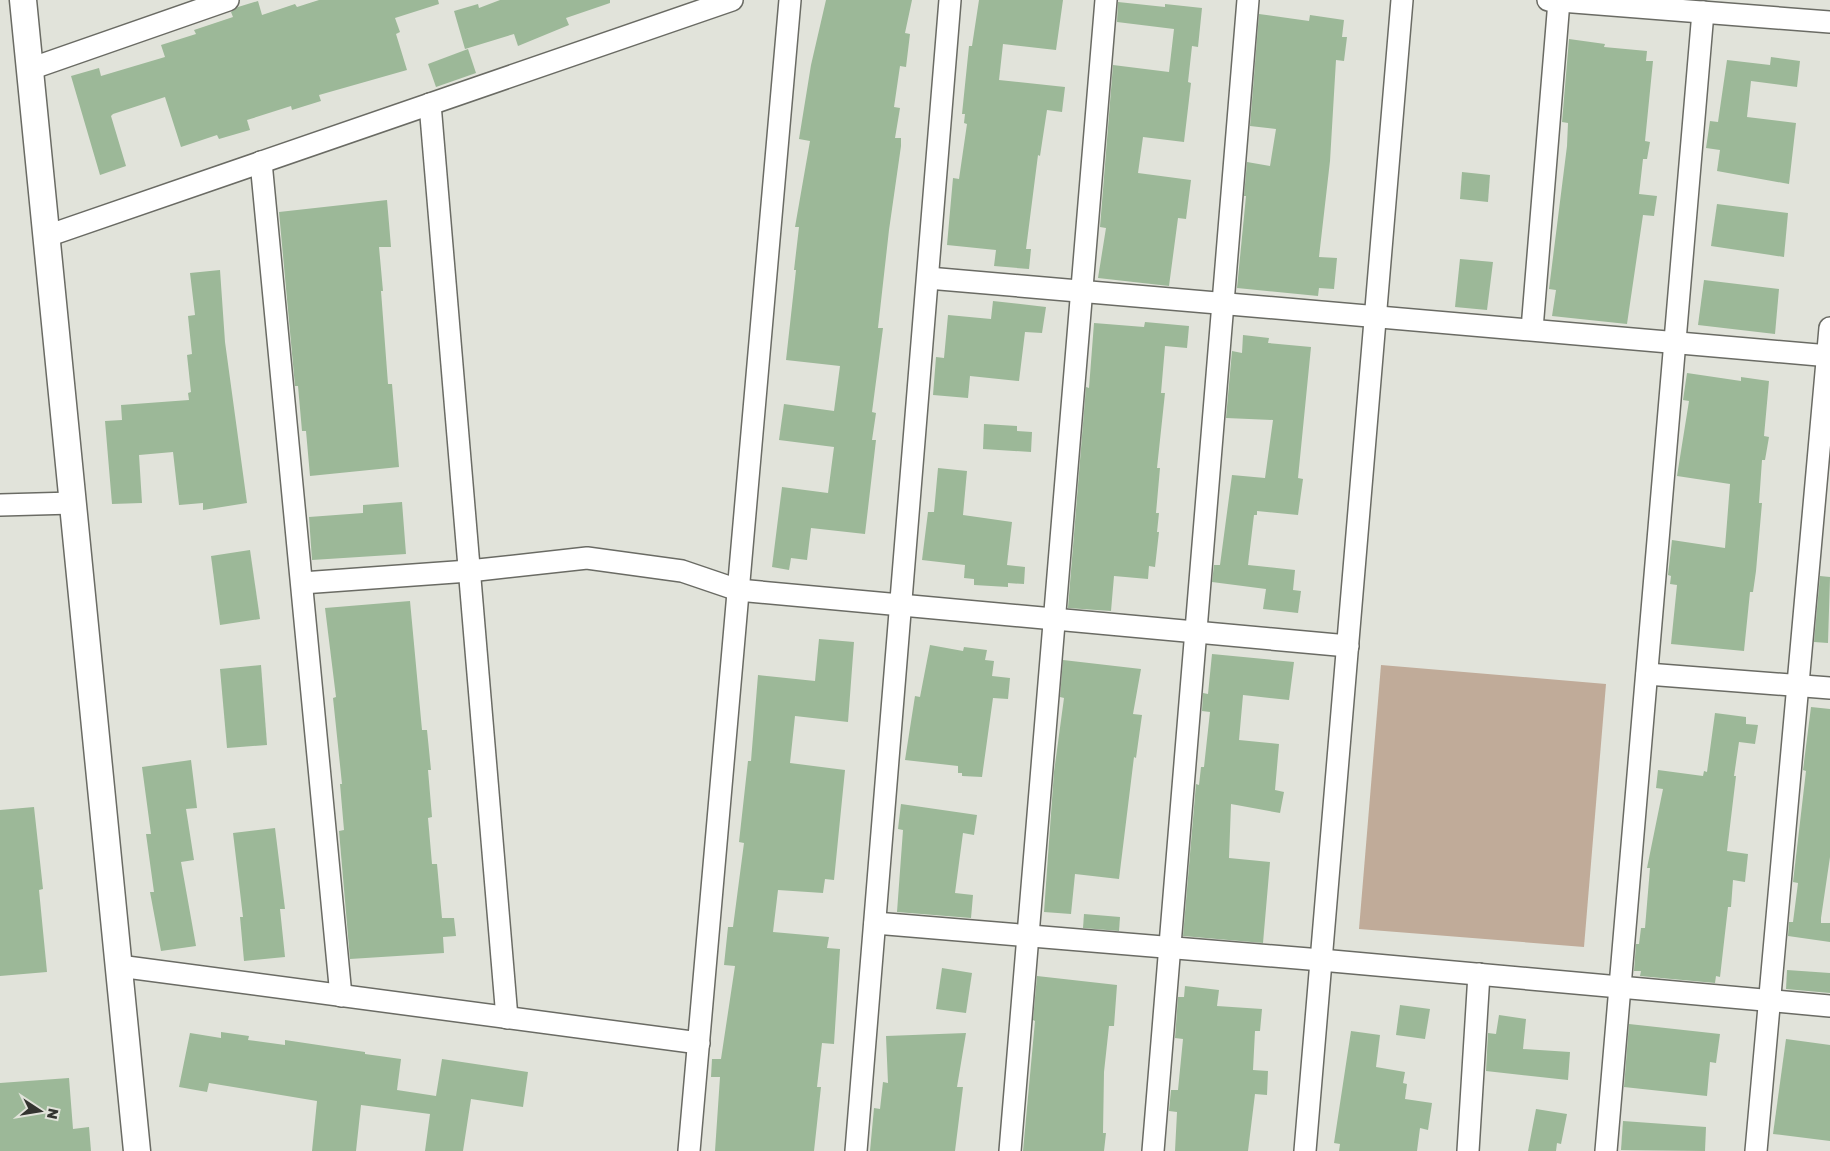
<svg xmlns="http://www.w3.org/2000/svg" width="1830" height="1151" font-family="'Golos Text',sans-serif">
	<style>
		.green { fill: #c0ab99 }
		.building { fill: #9cb898 }
		.lines { fill: none; stroke-linecap: round; stroke-linejoin: round }
		.minor-casing { stroke: #6a6b64; stroke-width: 24 }
		.tertiary-casing { stroke: #6a6b64; stroke-width: 29 }
		.minor { stroke: #fff; stroke-width: 21 }
		.tertiary { stroke: #fff; stroke-width: 26 }
	</style>
	<rect width="100%" height="100%" fill="#e1e3da"/>
	<path class="green" d="M 1381,665 L 1606,684 L 1584,947 L 1359,929 Z"/>
	<g class="building">
		<path d="M 319,0 L 438,0 L 439,4 L 395,18 L 400,32 L 396,34 L 407,70 L 319,95 L 321,101 L 292,110 L 291,106 L 247,120 L 250,130 L 219,139 L 217,135 L 181,147 L 165,97 L 113,114 L 111,116 L 126,166 L 100,175 L 71,76 L 99,68 L 101,76 L 165,57 L 161,45 L 196,34 L 194,30 L 233,17 L 231,12 L 238,7 L 258,1 L 262,15 L 295,4 L 297,7 Z"/>
		<path d="M 500,0 L 610,0 L 610,3 L 566,18 L 569,25 L 518,46 L 514,34 L 465,49 L 454,11 L 478,4 L 479,8 Z"/>
		<path d="M 826,0 L 912,0 L 905,33 L 910,34 L 906,67 L 900,66 L 894,107 L 900,108 L 895,138 L 901,138 L 901,146 L 889,230 L 878,328 L 883,328 L 872,412 L 876,413 L 872,440 L 876,440 L 865,534 L 811,528 L 807,560 L 791,558 L 789,570 L 772,567 L 782,487 L 828,493 L 834,447 L 779,440 L 784,404 L 834,411 L 840,366 L 786,360 L 796,270 L 794,270 L 799,227 L 795,227 L 810,141 L 799,139 L 811,65 Z"/>
		<path d="M 979,0 L 1063,0 L 1056,50 L 1003,44 L 999,80 L 1065,87 L 1062,112 L 1047,110 L 1040,156 L 1038,155 L 1026,249 L 1031,249 L 1029,269 L 994,266 L 996,250 L 947,245 L 953,178 L 959,179 L 967,124 L 964,123 L 965,114 L 962,114 L 969,46 L 972,46 Z"/>
		<path d="M 1118,2 L 1165,7 L 1165,4 L 1202,8 L 1198,47 L 1192,46 L 1188,82 L 1191,83 L 1184,142 L 1143,137 L 1138,173 L 1191,180 L 1186,219 L 1178,218 L 1169,286 L 1098,278 L 1106,228 L 1100,227 L 1113,65 L 1169,72 L 1174,29 L 1117,22 Z"/>
		<path d="M 1259,14 L 1309,21 L 1310,15 L 1344,20 L 1342,37 L 1347,37 L 1344,61 L 1336,60 L 1330,161 L 1319,257 L 1337,258 L 1334,289 L 1319,288 L 1318,296 L 1237,288 L 1246,196 L 1244,196 L 1247,162 L 1270,166 L 1276,129 L 1250,126 Z"/>
		<path d="M 1569,39 L 1605,44 L 1604,47 L 1647,51 L 1646,61 L 1653,61 L 1645,141 L 1650,142 L 1647,159 L 1643,159 L 1639,194 L 1657,196 L 1654,216 L 1643,215 L 1627,324 L 1552,316 L 1556,290 L 1549,289 L 1567,146 L 1568,123 L 1562,122 Z"/>
		<path d="M 468,49 L 476,73 L 436,87 L 428,64 Z"/>
		<path d="M 1771,57 L 1800,61 L 1797,87 L 1751,81 L 1747,117 L 1796,123 L 1789,184 L 1717,171 L 1720,150 L 1706,148 L 1710,121 L 1718,122 L 1727,60 L 1770,65 Z"/>
		<path d="M 1462,172 L 1490,175 L 1488,202 L 1460,199 Z"/>
		<path d="M 387,200 L 391,247 L 379,247 L 383,291 L 381,291 L 388,384 L 392,384 L 399,467 L 310,476 L 306,431 L 302,431 L 298,386 L 295,386 L 279,212 Z"/>
		<path d="M 1717,204 L 1788,213 L 1784,257 L 1711,246 Z"/>
		<path d="M 1460,259 L 1493,262 L 1487,310 L 1455,307 Z"/>
		<path d="M 220,270 L 225,342 L 247,503 L 203,510 L 203,503 L 179,505 L 173,452 L 139,455 L 142,503 L 112,504 L 105,421 L 122,420 L 121,405 L 189,400 L 188,393 L 191,392 L 187,355 L 192,354 L 188,316 L 195,315 L 190,273 Z"/>
		<path d="M 1704,280 L 1779,289 L 1775,334 L 1698,325 Z"/>
		<path d="M 993,301 L 1046,307 L 1042,333 L 1025,332 L 1019,381 L 970,376 L 968,398 L 933,395 L 936,357 L 944,358 L 948,315 L 991,319 Z"/>
		<path d="M 1145,322 L 1189,326 L 1187,348 L 1165,346 L 1161,393 L 1165,393 L 1157,468 L 1160,468 L 1156,513 L 1159,513 L 1157,532 L 1159,532 L 1155,567 L 1149,566 L 1148,579 L 1114,576 L 1111,611 L 1068,608 L 1086,387 L 1089,388 L 1094,323 L 1144,327 Z"/>
		<path d="M 1243,335 L 1269,338 L 1268,343 L 1311,347 L 1298,478 L 1303,479 L 1298,515 L 1257,511 L 1257,515 L 1254,515 L 1248,565 L 1295,570 L 1293,590 L 1301,591 L 1298,613 L 1263,609 L 1266,589 L 1212,582 L 1214,565 L 1220,565 L 1232,475 L 1265,478 L 1273,420 L 1226,418 L 1232,351 L 1242,353 Z"/>
		<path d="M 1687,373 L 1741,381 L 1741,377 L 1769,381 L 1764,436 L 1769,437 L 1765,460 L 1762,460 L 1759,503 L 1762,503 L 1756,571 L 1753,592 L 1750,592 L 1744,651 L 1671,644 L 1677,585 L 1670,584 L 1671,576 L 1668,575 L 1672,540 L 1725,548 L 1730,484 L 1677,476 L 1689,401 L 1683,400 Z"/>
		<path d="M 984,424 L 1017,426 L 1017,431 L 1032,432 L 1031,452 L 983,449 Z"/>
		<path d="M 938,468 L 967,471 L 963,515 L 1012,522 L 1007,565 L 1025,567 L 1024,584 L 1008,583 L 1008,587 L 974,585 L 974,579 L 964,578 L 965,565 L 922,560 L 928,512 L 934,512 Z"/>
		<path d="M 402,502 L 406,554 L 312,560 L 309,517 L 363,513 L 363,505 Z"/>
		<path d="M 250,550 L 260,619 L 220,625 L 211,556 Z"/>
		<path d="M 1820,576 L 1830,577 L 1828,643 L 1814,642 Z"/>
		<path d="M 410,601 L 422,730 L 427,730 L 431,770 L 428,770 L 432,817 L 428,818 L 432,864 L 437,864 L 442,918 L 454,918 L 456,936 L 443,937 L 444,953 L 350,959 L 339,831 L 344,830 L 340,784 L 342,784 L 333,698 L 336,697 L 325,608 Z"/>
		<path d="M 819,639 L 854,642 L 848,722 L 795,716 L 790,763 L 845,770 L 834,880 L 825,879 L 823,893 L 778,890 L 773,932 L 829,937 L 827,948 L 840,949 L 834,1044 L 822,1043 L 817,1087 L 821,1087 L 814,1151 L 715,1151 L 720,1077 L 711,1077 L 712,1059 L 721,1059 L 735,966 L 724,965 L 728,927 L 733,927 L 744,843 L 739,842 L 748,761 L 751,761 L 758,675 L 815,681 Z"/>
		<path d="M 930,645 L 963,651 L 964,647 L 987,650 L 985,660 L 994,661 L 992,676 L 1010,678 L 1008,699 L 993,698 L 982,777 L 962,776 L 962,773 L 958,773 L 958,766 L 905,760 L 915,696 L 920,697 Z"/>
		<path d="M 1212,654 L 1294,662 L 1289,700 L 1243,695 L 1239,740 L 1279,744 L 1275,790 L 1284,792 L 1280,813 L 1231,804 L 1229,858 L 1270,862 L 1263,943 L 1183,936 L 1196,784 L 1199,785 L 1201,767 L 1204,767 L 1210,712 L 1202,711 L 1203,693 L 1208,694 Z"/>
		<path d="M 1063,660 L 1141,669 L 1133,714 L 1142,715 L 1136,758 L 1134,757 L 1119,879 L 1075,874 L 1071,914 L 1044,912 L 1054,772 L 1064,698 L 1060,697 Z"/>
		<path d="M 261,665 L 267,745 L 227,748 L 220,669 Z"/>
		<path d="M 1811,707 L 1830,709 L 1830,857 L 1821,918 L 1821,923 L 1830,923 L 1830,942 L 1788,936 L 1789,922 L 1793,922 L 1798,883 L 1793,882 L 1806,771 L 1803,770 Z"/>
		<path d="M 1715,713 L 1746,717 L 1746,724 L 1758,725 L 1755,744 L 1739,742 L 1734,776 L 1736,776 L 1727,851 L 1748,854 L 1745,882 L 1733,880 L 1731,907 L 1728,907 L 1720,977 L 1716,976 L 1715,983 L 1640,976 L 1641,971 L 1634,971 L 1636,944 L 1639,944 L 1641,928 L 1645,928 L 1650,868 L 1647,868 L 1663,789 L 1656,788 L 1658,770 L 1703,776 L 1704,771 L 1707,772 Z"/>
		<path d="M 191,760 L 197,808 L 186,809 L 194,860 L 181,862 L 196,946 L 161,951 L 150,892 L 154,892 L 146,834 L 151,834 L 142,767 Z"/>
		<path d="M 901,804 L 977,815 L 974,835 L 963,833 L 955,893 L 973,895 L 971,918 L 897,912 L 903,830 L 898,829 Z"/>
		<path d="M 34,807 L 43,889 L 39,890 L 47,972 L 0,976 L 0,810 Z"/>
		<path d="M 275,828 L 285,909 L 280,909 L 285,957 L 244,961 L 240,917 L 243,917 L 233,833 Z"/>
		<path d="M 1084,914 L 1120,917 L 1119,931 L 1083,928 Z"/>
		<path d="M 942,968 L 972,973 L 966,1013 L 936,1009 Z"/>
		<path d="M 1787,970 L 1830,973 L 1830,993 L 1786,989 Z"/>
		<path d="M 1037,976 L 1117,985 L 1114,1026 L 1109,1026 L 1104,1072 L 1103,1133 L 1106,1133 L 1104,1151 L 1023,1151 L 1035,1021 L 1033,1020 Z"/>
		<path d="M 1185,986 L 1219,990 L 1217,1006 L 1262,1009 L 1260,1031 L 1255,1031 L 1253,1070 L 1268,1071 L 1267,1095 L 1255,1094 L 1248,1151 L 1175,1151 L 1177,1112 L 1169,1111 L 1171,1090 L 1178,1090 L 1183,1039 L 1175,1038 L 1178,997 L 1184,997 Z"/>
		<path d="M 1400,1005 L 1430,1009 L 1425,1039 L 1396,1035 Z"/>
		<path d="M 1499,1015 L 1526,1019 L 1523,1049 L 1570,1052 L 1568,1080 L 1486,1071 L 1488,1033 L 1496,1034 Z"/>
		<path d="M 1629,1024 L 1720,1034 L 1716,1063 L 1710,1062 L 1707,1096 L 1624,1087 Z"/>
		<path d="M 1351,1031 L 1380,1035 L 1376,1067 L 1405,1072 L 1403,1083 L 1407,1084 L 1405,1099 L 1432,1103 L 1428,1130 L 1420,1128 L 1417,1151 L 1339,1151 L 1340,1144 L 1334,1143 Z"/>
		<path d="M 221,1032 L 249,1036 L 248,1040 L 285,1045 L 285,1040 L 365,1052 L 365,1054 L 401,1059 L 397,1090 L 436,1096 L 442,1059 L 528,1072 L 523,1107 L 471,1099 L 463,1151 L 425,1151 L 430,1114 L 361,1105 L 356,1151 L 312,1151 L 317,1101 L 209,1083 L 207,1092 L 179,1087 L 190,1033 L 221,1038 Z"/>
		<path d="M 966,1033 L 957,1087 L 963,1087 L 955,1151 L 870,1151 L 874,1108 L 880,1109 L 883,1082 L 888,1083 L 886,1036 Z"/>
		<path d="M 1786,1039 L 1830,1045 L 1830,1141 L 1773,1134 Z"/>
		<path d="M 69,1078 L 73,1129 L 89,1127 L 91,1151 L 0,1151 L 0,1083 Z"/>
		<path d="M 1536,1109 L 1567,1114 L 1561,1144 L 1557,1143 L 1556,1151 L 1528,1151 Z"/>
		<path d="M 1623,1121 L 1706,1127 L 1705,1151 L 1621,1150 Z"/>
	</g>
	<g class="lines">
		<g class="minor-casing">
			<g id="minor">
				<path d="M 1548,0 L 1830,22"/>
				<path d="M 30,69 L 228,0"/>
				<path d="M 430,104 L 507,1018"/>
				<path d="M 261,162 L 341,996"/>
				<path d="M 47,236 L 732,0"/>
				<path d="M 928,278 L 1830,356"/>
				<path d="M 1532,329 L 1559,1"/>
				<path d="M 0,505 L 73,503"/>
				<path d="M 302,583 L 469,571 L 587,558 L 682,571 L 738,590 L 1348,646"/>
				<path d="M 1647,674 L 1830,688"/>
				<path d="M 875,923 L 1321,960 L 1830,1006"/>
				<path d="M 119,966 L 699,1043"/>
				<path d="M 689,1151 L 790,0"/>
				<path d="M 856,1151 L 950,0"/>
				<path d="M 1010,1151 L 1106,0"/>
				<path d="M 1153,1151 L 1248,0"/>
				<path d="M 1305,1151 L 1402,0"/>
				<path d="M 1468,1151 L 1479,974"/>
				<path d="M 1606,1151 L 1703,12"/>
				<path d="M 1756,1151 L 1830,328"/>
			</g>
		</g>
		<g class="tertiary-casing">
			<path id="tertiary" d="M 23,0 L 137,1151"/>
		</g>
		<use href="#minor" class="minor"/>
		<use href="#tertiary" class="tertiary"/>
	</g>
	<g transform="translate(40 1111) rotate(102)" stroke="#e1e3da" stroke-width="4" paint-order="stroke">
	<path d="M0-4L9 19L0 12L-9 19Z" fill="#333430"/>
	<text y="-8" font-size="14" font-weight="bold" text-anchor="middle" fill="#333430">N</text>
	</g>
</svg>
